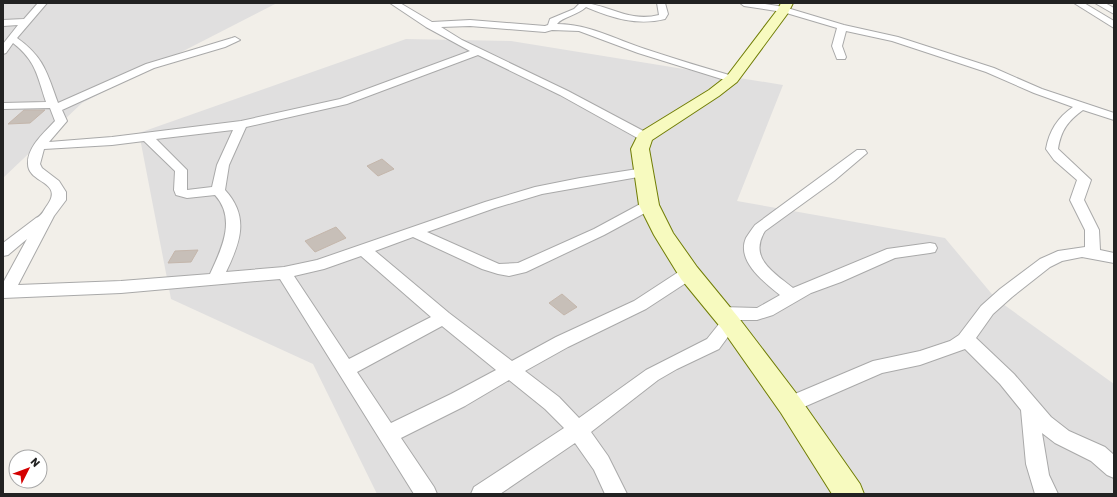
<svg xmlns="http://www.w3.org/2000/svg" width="1117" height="497" font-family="Rubik,sans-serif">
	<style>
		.residential { fill: #e0dfdf }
		.building { fill: #c7bfb8; stroke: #c4b6ab }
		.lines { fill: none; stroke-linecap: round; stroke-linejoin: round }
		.street-casing { stroke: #a9a9a9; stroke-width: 2 }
		.secondary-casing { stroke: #707d05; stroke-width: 2 }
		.street { fill: #fff; fill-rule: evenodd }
		.secondary { fill: #f7fabf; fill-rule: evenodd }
	</style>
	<rect width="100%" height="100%" fill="#f2efe9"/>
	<g class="residential">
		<path d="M 3,3 L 277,3 L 82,103 L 3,178 Z"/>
		<path d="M 406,39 L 511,41 L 783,85 L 737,201 L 945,238 L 996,299 L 1114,384 L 1114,494 L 377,494 L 313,364 L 171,299 L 139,133 Z"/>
	</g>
	<g class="building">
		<path d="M 24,110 L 45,110 L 30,123 L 8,124 Z"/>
		<path d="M 382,159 L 394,169 L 378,176 L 367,166 Z"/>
		<path d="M 336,227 L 346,238 L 315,252 L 305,241 Z"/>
		<path d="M 198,250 L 191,262 L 168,263 L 175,251 Z"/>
		<path d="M 562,294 L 577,307 L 564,315 L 549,303 Z"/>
	</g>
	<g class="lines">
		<g class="street-casing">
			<g id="street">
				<path d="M 38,3 L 47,3 L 17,38 C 44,57 47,73 58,103 L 146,64 L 232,38 L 235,37 L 240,40 L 225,47 L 154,68 L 62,110 L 67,121 L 49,142 L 112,137 L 241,121 L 340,99 L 470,51 L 426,27 L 390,3 L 400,3 L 432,22 L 470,20 L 545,26 L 548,25 L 550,19 L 574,9 L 580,3 C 608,3 627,23 659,15 L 657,3 L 665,3 L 668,14 L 665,19 C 637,26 612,18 586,7 C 578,15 562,17 557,24 C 588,24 615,39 645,49 C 675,59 705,68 736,77 L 737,79 L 736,81 L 728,81 L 638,53 L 579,31 L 552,30 L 545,32 L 470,26 L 441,27 L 462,40 L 568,91 L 649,134 L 651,137 L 649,140 L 641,140 L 560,95 L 478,55 L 347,104 L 246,127 L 229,165 L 225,190 C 250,217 240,243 226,272 L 284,267 L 317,260 L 485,202 L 535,187 L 580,178 L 644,168 L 649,169 L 650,172 L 649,175 L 644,176 L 542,194 L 495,208 L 427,232 L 499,264 L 518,263 L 594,229 L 644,202 L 649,201 L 654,202 L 656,205 L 654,208 L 604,235 L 526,272 L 509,276 L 498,274 L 482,269 L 413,237 L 375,251 L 449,313 L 512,361 L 556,337 L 634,301 L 683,269 L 689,267 L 695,269 L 697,273 L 695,277 L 646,309 L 568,347 L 525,371 L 559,397 L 579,418 L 646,370 L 707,339 L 723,319 L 716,317 L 714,313 L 716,309 L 722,307 L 757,308 L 780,295 C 764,282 736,261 746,238 C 749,233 752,229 755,225 L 857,150 L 865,150 L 867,153 L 834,181 L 765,231 C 748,258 774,273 793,288 L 887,249 L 930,243 L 935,244 L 937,248 L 935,252 L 930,253 L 895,258 L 841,282 L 811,293 L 773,315 L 757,320 L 737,320 L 738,323 L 719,349 L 677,369 L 658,380 L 591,432 L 608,456 L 627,494 L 605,494 L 594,470 L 575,443 L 500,494 L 471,494 L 474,487 L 564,428 L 545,409 L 509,380 L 465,406 L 401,438 L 434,487 L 437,494 L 414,494 L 280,279 L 121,293 L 3,298 L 3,283 L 27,239 L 8,255 L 3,256 L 3,243 L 36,218 C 41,216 43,212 46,207 C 66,181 28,184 28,164 C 27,147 45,132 55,121 L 50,108 L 3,109 L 3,103 L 46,102 C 37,75 36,61 13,43 L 6,53 L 3,54 L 3,44 L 18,25 L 3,26 L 3,20 L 24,19 ZM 233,130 L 217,165 L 212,187 L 187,190 L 187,170 L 156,139 ZM 144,141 L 175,171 L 174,190 L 176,195 L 187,198 L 215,195 C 237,219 221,250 210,274 L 121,281 L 18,285 L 54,216 L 66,200 L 66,192 L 59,181 L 42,168 L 40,164 L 44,149 L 112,145 ZM 361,256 L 431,317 L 349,359 L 294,276 L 324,269 ZM 442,326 L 496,370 L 451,394 L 391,423 L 357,372 Z"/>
				<path d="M 740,3 L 759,3 L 784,7 L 844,25 L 898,37 L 994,68 L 1042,89 L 1114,113 L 1114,120 L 1083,110 C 1068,121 1061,130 1058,149 L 1091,180 L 1084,200 L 1099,230 L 1100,250 L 1114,253 L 1114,263 L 1082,257 L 1062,261 L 1050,267 L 1012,297 L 993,314 L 976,338 L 1014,374 L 1051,417 L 1069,431 L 1105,447 L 1114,455 L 1114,478 L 1107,475 L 1091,461 L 1055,443 L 1042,433 L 1049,475 L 1058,494 L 1035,494 L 1026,464 L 1021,410 L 1000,384 L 965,349 L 920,365 L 882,373 L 790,413 L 783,411 L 780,405 L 783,399 L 873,361 L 920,351 L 950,341 L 959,335 L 981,306 L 1000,289 L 1040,259 L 1058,251 L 1085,247 L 1085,230 L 1070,200 L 1077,180 L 1054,160 L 1046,149 C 1049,131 1058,117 1073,107 L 1034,93 L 986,72 L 892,41 L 846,31 L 842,46 L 846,57 L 845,59 L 837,59 L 832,46 L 837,28 L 783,12 L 744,6 Z"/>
				<path d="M 1074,3 L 1084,3 L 1114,21 L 1114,28 Z"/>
				<path d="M 1095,3 L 1105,3 L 1114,8 L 1114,14 Z"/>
			</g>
		</g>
		<g class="secondary-casing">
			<path id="secondary" d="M 781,3 L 793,3 L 788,13 L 737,82 L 719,96 L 652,140 L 649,149 L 659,205 L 673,233 L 697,267 L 738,317 L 799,397 L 860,484 L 864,494 L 832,494 L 781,413 L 722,329 L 681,279 L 654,235 L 639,205 L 631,149 L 639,133 L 709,90 L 727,76 L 778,9 Z"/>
		</g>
		<use href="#street" class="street"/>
		<use href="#secondary" class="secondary"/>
	</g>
	<rect width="1117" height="497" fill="none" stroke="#222222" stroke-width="8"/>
	<g transform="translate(28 469) rotate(48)"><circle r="19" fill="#ffffff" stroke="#a7a7a7"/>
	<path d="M0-3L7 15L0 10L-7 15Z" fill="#d40000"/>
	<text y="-6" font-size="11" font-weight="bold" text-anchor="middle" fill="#222222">N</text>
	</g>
</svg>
